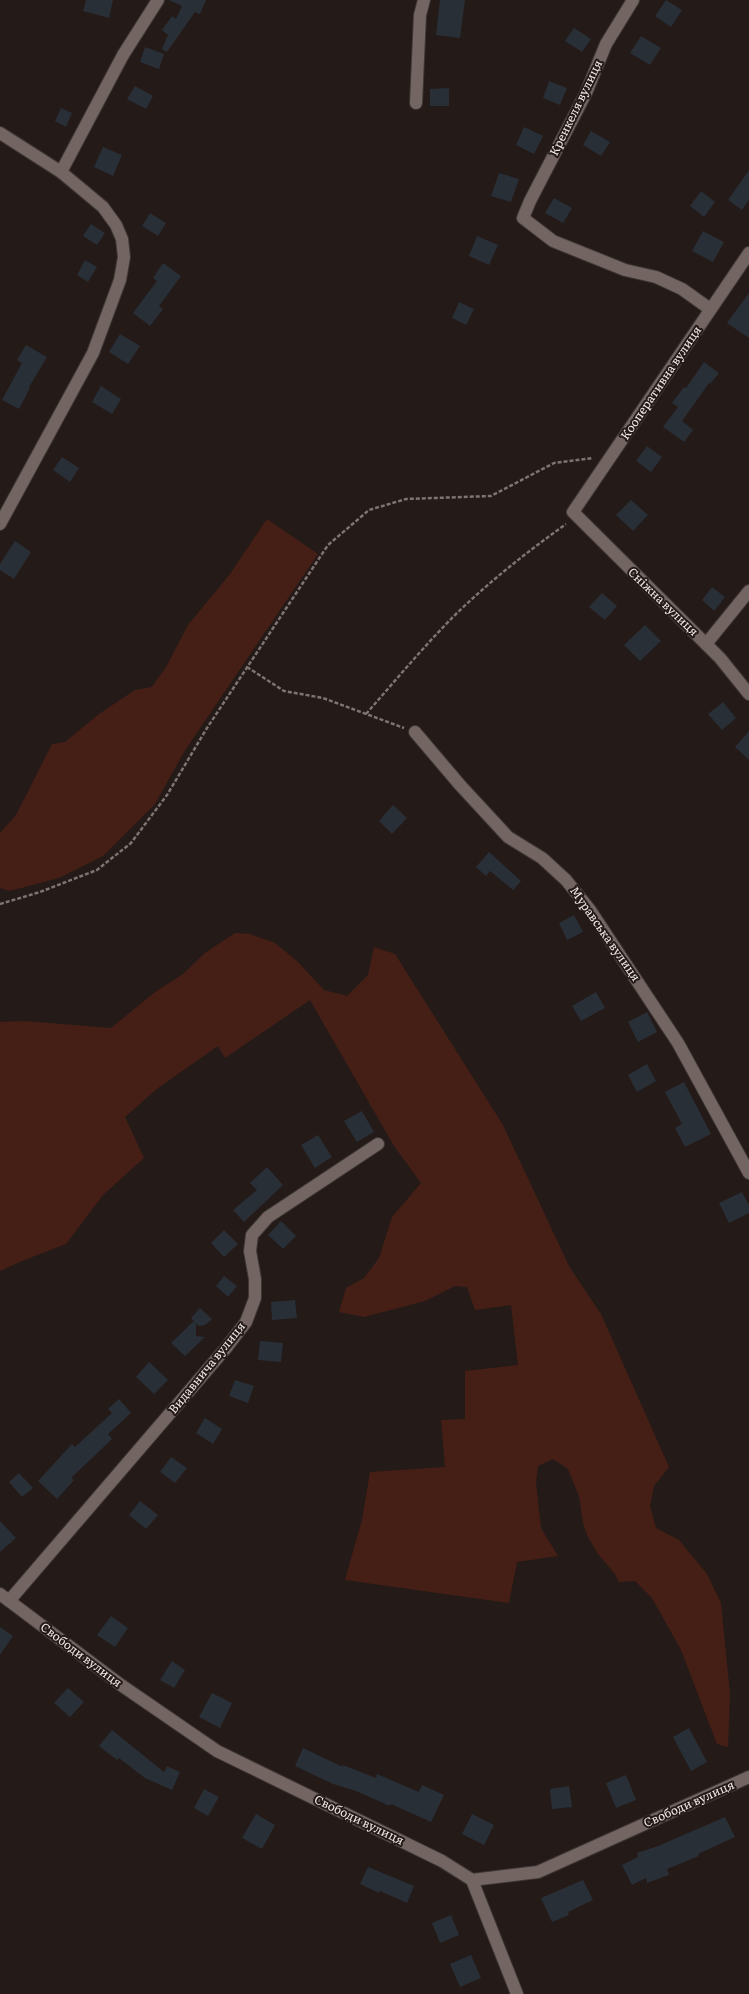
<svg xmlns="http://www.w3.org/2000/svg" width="749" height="1994" font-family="Literata,serif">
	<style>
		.green { fill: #451f16 }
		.building { fill: #292f37 }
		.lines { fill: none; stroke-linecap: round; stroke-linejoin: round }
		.street-casing { stroke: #3f3736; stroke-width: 14 }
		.secondary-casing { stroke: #3f3736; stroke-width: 14 }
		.path { stroke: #7d7473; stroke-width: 2.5; stroke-dasharray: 4 2; stroke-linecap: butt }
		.street { stroke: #726562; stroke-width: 12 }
		.secondary { stroke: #726562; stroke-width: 12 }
		.labels { text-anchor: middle; stroke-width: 4; stroke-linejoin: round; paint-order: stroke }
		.street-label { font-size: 12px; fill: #f1e9e8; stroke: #241a18 }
	</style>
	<rect width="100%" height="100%" fill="#241a18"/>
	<g class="green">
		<path d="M 267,519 L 318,554 L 184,752 L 155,804 L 103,856 L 59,878 L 10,891 L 0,888 L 0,833 L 16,815 L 52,744 L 65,742 L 99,714 L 135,690 L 152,687 L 166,667 L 188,625 L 230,574 Z"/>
		<path d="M 235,933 L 250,934 L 275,943 L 297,961 L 324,990 L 347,996 L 368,975 L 374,947 L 395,954 L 503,1125 L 569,1266 L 601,1314 L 669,1467 L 654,1486 L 650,1506 L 656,1528 L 679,1540 L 707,1574 L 721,1603 L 730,1694 L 728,1747 L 717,1744 L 681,1650 L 652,1598 L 635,1581 L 619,1582 L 615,1574 L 598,1554 L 588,1537 L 583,1523 L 579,1496 L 568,1469 L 553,1459 L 538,1466 L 536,1483 L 541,1528 L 558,1556 L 517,1562 L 509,1603 L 345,1580 L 362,1520 L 370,1472 L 445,1467 L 441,1420 L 465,1419 L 465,1371 L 518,1365 L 511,1305 L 475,1310 L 467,1287 L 455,1286 L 425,1301 L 364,1317 L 339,1312 L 346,1288 L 364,1278 L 379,1258 L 392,1217 L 421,1183 L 394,1146 L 310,1000 L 225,1058 L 218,1046 L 158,1088 L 125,1117 L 144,1158 L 103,1195 L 66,1244 L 22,1261 L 0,1271 L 0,1022 L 25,1021 L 111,1028 L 155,992 L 183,974 L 205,953 Z"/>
	</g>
	<g class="building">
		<path d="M 86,0 L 113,0 L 109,18 L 83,11 Z"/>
		<path d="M 169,0 L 206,0 L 200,14 L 195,12 L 167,52 L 162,49 L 168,35 L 162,30 L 172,16 L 176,19 L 182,6 Z"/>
		<path d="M 440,0 L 465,0 L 460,38 L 436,35 Z"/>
		<path d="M 666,0 L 682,10 L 671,27 L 655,16 Z"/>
		<path d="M 574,28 L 591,39 L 582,52 L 565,41 Z"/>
		<path d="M 641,36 L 661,48 L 650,65 L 630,53 Z"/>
		<path d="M 145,47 L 164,54 L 159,69 L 140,62 Z"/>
		<path d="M 549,81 L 567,88 L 560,105 L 543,98 Z"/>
		<path d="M 135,86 L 153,96 L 146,109 L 127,99 Z"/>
		<path d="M 449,88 L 449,106 L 430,106 L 430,89 Z"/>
		<path d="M 61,108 L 72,113 L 66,127 L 55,121 Z"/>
		<path d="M 524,127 L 543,136 L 534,154 L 516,145 Z"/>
		<path d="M 591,131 L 610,142 L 601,156 L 583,145 Z"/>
		<path d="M 103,147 L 122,155 L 113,176 L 94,167 Z"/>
		<path d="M 749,170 L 749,200 L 742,210 L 728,200 Z"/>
		<path d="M 499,173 L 519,179 L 511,202 L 491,196 Z"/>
		<path d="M 701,191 L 715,202 L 704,217 L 690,206 Z"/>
		<path d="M 554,198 L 572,208 L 563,223 L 545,213 Z"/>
		<path d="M 150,213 L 166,223 L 158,236 L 142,226 Z"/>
		<path d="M 91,224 L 105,233 L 97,245 L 83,236 Z"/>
		<path d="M 703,231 L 724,242 L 713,262 L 692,251 Z"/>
		<path d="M 477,236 L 498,245 L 489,265 L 469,256 Z"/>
		<path d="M 85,260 L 97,267 L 88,282 L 77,275 Z"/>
		<path d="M 163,263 L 181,276 L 159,306 L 163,309 L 150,326 L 133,313 L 157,281 L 153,278 Z"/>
		<path d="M 749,293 L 749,338 L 727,323 Z"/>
		<path d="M 459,302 L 474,309 L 466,325 L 452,318 Z"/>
		<path d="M 120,334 L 140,346 L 128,364 L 109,352 Z"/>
		<path d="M 26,345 L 47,357 L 29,387 L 30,388 L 19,409 L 2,400 L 22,363 L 17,360 Z"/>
		<path d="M 704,362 L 719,373 L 710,384 L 709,383 L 682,421 L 693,430 L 684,442 L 663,427 L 678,407 L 672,403 L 684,387 L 686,388 Z"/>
		<path d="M 101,386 L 121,399 L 112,414 L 92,402 Z"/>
		<path d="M 647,446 L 662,457 L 651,472 L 636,461 Z"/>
		<path d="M 62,457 L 79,468 L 70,482 L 53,470 Z"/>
		<path d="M 631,500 L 648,515 L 633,531 L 616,515 Z"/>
		<path d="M 15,541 L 31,552 L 14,579 L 0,570 L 0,564 Z"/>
		<path d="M 712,587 L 725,597 L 714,611 L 702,600 Z"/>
		<path d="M 602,593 L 617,606 L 605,620 L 589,607 Z"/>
		<path d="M 645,625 L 661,641 L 640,661 L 624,645 Z"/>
		<path d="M 723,702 L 736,718 L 722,730 L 708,714 Z"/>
		<path d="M 749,731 L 749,760 L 735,747 Z"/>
		<path d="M 393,805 L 407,818 L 392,834 L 379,821 Z"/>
		<path d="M 489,852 L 521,881 L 513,890 L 490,871 L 486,876 L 476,867 Z"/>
		<path d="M 574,915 L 583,932 L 567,940 L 559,923 Z"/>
		<path d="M 596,992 L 605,1008 L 581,1021 L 572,1006 Z"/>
		<path d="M 647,1012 L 657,1032 L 638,1042 L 628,1022 Z"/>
		<path d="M 647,1064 L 656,1081 L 637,1092 L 628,1075 Z"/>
		<path d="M 684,1082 L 711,1134 L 685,1147 L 675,1128 L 682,1124 L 665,1092 Z"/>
		<path d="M 362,1111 L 374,1132 L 357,1142 L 344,1121 Z"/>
		<path d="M 318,1135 L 332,1157 L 315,1168 L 301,1145 Z"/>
		<path d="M 267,1167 L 283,1185 L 244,1222 L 233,1210 L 257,1190 L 250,1183 Z"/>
		<path d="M 742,1192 L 749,1205 L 749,1213 L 729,1223 L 719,1203 Z"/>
		<path d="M 281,1221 L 296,1236 L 283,1249 L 268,1235 Z"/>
		<path d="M 224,1230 L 238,1244 L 224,1257 L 211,1243 Z"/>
		<path d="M 224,1276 L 237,1286 L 228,1297 L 216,1286 Z"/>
		<path d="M 295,1300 L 297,1318 L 272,1320 L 271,1302 Z"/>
		<path d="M 200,1308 L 212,1319 L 205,1325 L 199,1326 L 196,1323 L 196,1336 L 205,1337 L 185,1356 L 171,1343 L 194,1321 L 191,1318 Z"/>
		<path d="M 260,1341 L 283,1343 L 281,1362 L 258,1360 Z"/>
		<path d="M 149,1362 L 168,1380 L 154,1394 L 136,1377 Z"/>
		<path d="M 235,1380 L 254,1386 L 248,1403 L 229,1396 Z"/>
		<path d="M 119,1399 L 131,1413 L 108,1434 L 112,1439 L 71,1478 L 74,1480 L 57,1499 L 38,1481 L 72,1444 L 75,1447 L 112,1413 L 108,1409 Z"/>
		<path d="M 205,1418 L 222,1429 L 213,1444 L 196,1433 Z"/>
		<path d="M 171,1457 L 187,1468 L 175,1483 L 160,1472 Z"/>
		<path d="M 19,1473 L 33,1488 L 22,1497 L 9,1482 Z"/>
		<path d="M 140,1501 L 158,1515 L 146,1529 L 129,1515 Z"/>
		<path d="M 0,1521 L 16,1538 L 0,1552 Z"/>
		<path d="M 111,1616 L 128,1628 L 115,1647 L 97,1635 Z"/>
		<path d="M 0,1627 L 13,1636 L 0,1655 Z"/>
		<path d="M 172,1661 L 185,1670 L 174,1688 L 160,1680 Z"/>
		<path d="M 68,1688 L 84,1702 L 70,1717 L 54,1703 Z"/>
		<path d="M 212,1693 L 232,1703 L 220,1728 L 199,1717 Z"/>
		<path d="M 689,1728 L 707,1762 L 691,1771 L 673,1737 Z"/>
		<path d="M 112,1730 L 164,1772 L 167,1766 L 180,1772 L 172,1790 L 145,1778 L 119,1758 L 117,1760 L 99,1746 Z"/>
		<path d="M 303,1748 L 343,1767 L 343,1765 L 376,1778 L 377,1774 L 419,1792 L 422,1785 L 444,1795 L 431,1822 L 391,1804 L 390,1806 L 356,1791 L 333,1784 L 295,1766 Z"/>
		<path d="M 626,1775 L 636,1800 L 616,1808 L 606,1783 Z"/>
		<path d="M 569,1786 L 572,1807 L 552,1809 L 550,1789 Z"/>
		<path d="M 204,1789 L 219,1797 L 208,1816 L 194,1808 Z"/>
		<path d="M 256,1814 L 275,1825 L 262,1849 L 242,1838 Z"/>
		<path d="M 472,1814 L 494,1825 L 484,1845 L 462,1834 Z"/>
		<path d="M 725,1817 L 735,1837 L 698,1854 L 699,1856 L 667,1869 L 669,1875 L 647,1883 L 646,1878 L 632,1885 L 622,1865 L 638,1857 L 637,1853 L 658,1846 Z"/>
		<path d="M 368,1867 L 414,1886 L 407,1903 L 380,1891 L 379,1893 L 360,1884 Z"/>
		<path d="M 583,1880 L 593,1900 L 568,1912 L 569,1915 L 552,1922 L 541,1898 Z"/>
		<path d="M 451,1915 L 459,1935 L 440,1943 L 432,1923 Z"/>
		<path d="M 471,1955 L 481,1978 L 460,1987 L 450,1964 Z"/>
	</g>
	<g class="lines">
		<g class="street-casing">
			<g id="street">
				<path d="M 633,0 L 606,44 L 586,93 L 530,201 L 523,218 L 553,241 L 625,270 L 656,277 L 682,289 L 710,309"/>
				<path d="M 416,103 L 420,15 L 424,0"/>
				<path d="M 0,133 L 61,172"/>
				<path d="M 749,253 L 573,512 L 720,658 L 749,694"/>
				<path d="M 0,524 L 93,353 L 120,280 L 124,257 L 122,239 L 116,225 L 103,207 L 61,172 L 123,55 L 158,0"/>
				<path d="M 706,644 L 749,591"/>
				<path d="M 415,732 L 460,785 L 508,837 L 542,858 L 566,880 L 590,910 L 678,1043 L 749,1173"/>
				<path d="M 9,1601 L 226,1348 L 246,1322 L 255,1298 L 255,1279 L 250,1251 L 252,1235 L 268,1217 L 378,1144"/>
				<path d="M 472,1880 L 517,1994"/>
			</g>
		</g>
		<g class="secondary-casing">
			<path id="secondary" d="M 0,1594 L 121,1685 L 217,1751 L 442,1861 L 472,1880 L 538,1872 L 749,1777"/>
		</g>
		<g class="path">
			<path d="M 247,667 L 284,691 L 323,698 L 404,728"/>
			<path d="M 366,714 C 395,681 424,646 455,615 C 490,581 527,552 566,524"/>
			<path d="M 0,904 L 40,892 L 97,870 L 131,843 L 167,795 L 207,728 L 328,545 L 369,510 L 406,499 L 491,496 L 554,463 L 593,458"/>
		</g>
		<use href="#street" class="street"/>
		<use href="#secondary" class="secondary"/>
	</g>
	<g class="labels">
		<g class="street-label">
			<text transform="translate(576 108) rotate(-64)" y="4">Кренкеля вулиця</text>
			<text transform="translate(661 383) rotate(-56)" y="4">Кооперативна вулиця</text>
			<text transform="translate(663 602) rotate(44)" y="4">Сніжна вулиця</text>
			<text transform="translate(605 934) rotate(55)" y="4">Муравська вулиця</text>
			<text transform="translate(207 1368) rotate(-51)" y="4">Видавнича вулиця</text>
			<text transform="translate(81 1655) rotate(37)" y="4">Свободи вулиця</text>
			<text transform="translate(689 1804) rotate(-24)" y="4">Свободи вулиця</text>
			<text transform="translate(359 1820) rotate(26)" y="4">Свободи вулиця</text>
		</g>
	</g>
</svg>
